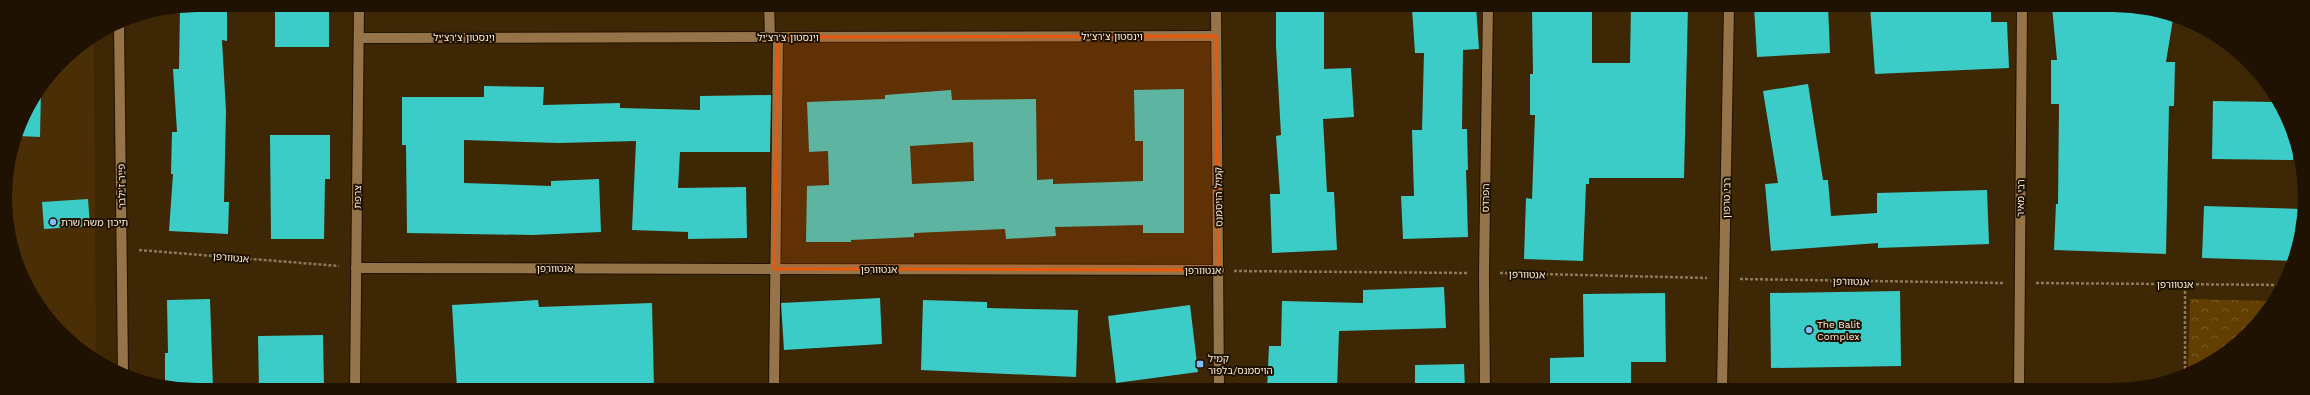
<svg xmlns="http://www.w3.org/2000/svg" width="2310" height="395" font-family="'Work Sans','Noto Sans Hebrew',sans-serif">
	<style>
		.built { fill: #4a2e05 }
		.park { fill: url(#park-crowns) }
		.building { fill: #3bccc7; fill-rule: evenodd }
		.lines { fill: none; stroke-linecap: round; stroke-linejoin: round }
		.pedestrian-casing { stroke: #211100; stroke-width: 12 }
		.minor-casing { stroke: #211100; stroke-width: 12 }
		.path { stroke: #8c785c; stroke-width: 2.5; stroke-dasharray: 3 2; stroke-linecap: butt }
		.pedestrian { stroke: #967449; stroke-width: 10 }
		.minor { stroke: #967449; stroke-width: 10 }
		.marked { fill: #e8590c; fill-opacity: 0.2; stroke: #e8590c; stroke-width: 3; stroke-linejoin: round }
		.poi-dot { fill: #84bcfb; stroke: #1f1202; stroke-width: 1.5 }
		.labels { text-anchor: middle; stroke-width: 4; stroke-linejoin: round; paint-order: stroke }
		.street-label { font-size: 10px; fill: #fff0dd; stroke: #1f1202 }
		.poi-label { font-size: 10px; fill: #fff0dd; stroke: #1f1202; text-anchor: start }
	</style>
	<defs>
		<pattern id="park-crowns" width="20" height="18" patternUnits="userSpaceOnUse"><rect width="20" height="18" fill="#623e01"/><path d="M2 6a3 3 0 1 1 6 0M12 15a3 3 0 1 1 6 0" fill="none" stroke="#7a5a26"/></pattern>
	</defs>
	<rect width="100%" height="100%" fill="#3e2704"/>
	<path class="built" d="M 94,40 L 96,357 L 53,324 L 15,260 L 5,185 L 25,113 L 62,61 Z"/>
	<path class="park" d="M 2190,299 L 2272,301 L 2248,334 L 2197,370 L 2188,373 Z"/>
	<g class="building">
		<path d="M 198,5 L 227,5 L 227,41 L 222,40 L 226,111 L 224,202 L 229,202 L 228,234 L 169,231 L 173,174 L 171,174 L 172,132 L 177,132 L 173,69 L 179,69 L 180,8 Z"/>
		<rect x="275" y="5" width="54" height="42"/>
		<path d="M 1276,6 L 1324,6 L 1324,69 L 1351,68 L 1354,117 L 1323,119 L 1327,192 L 1334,192 L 1337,250 L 1272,253 L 1270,194 L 1280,194 L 1276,136 L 1281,135 L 1276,46 Z"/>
		<path d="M 1446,6 L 1476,6 L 1479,49 L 1463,50 L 1462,129 L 1467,129 L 1468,170 L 1466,170 L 1468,237 L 1403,239 L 1401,196 L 1414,196 L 1412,130 L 1422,130 L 1424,53 L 1415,53 L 1412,8 Z"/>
		<path d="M 1631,6 L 1688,6 L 1684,178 L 1589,178 L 1589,184 L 1586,184 L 1583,261 L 1524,259 L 1526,198 L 1532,199 L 1535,115 L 1530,115 L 1530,74 L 1533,74 L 1532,8 L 1592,8 L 1592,63 L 1630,63 Z"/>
		<path d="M 1754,6 L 1828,6 L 1830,53 L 1757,57 Z"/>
		<path d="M 1870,6 L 1991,6 L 1991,22 L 2007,22 L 2009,68 L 1875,74 Z"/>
		<path d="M 2052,7 L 2137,7 L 2173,19 L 2166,62 L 2175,62 L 2174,106 L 2169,106 L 2166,254 L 2054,250 L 2056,204 L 2058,204 L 2059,104 L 2051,104 L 2051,60 L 2057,60 Z"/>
		<path d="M 1808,84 L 1823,180 L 1828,180 L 1831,216 L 1877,213 L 1877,193 L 1987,190 L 1989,244 L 1878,248 L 1878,243 L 1771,251 L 1765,184 L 1778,183 L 1763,91 Z"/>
		<path d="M 484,86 L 544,87 L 543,105 L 620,103 L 620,108 L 700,110 L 700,96 L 771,95 L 770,152 L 680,152 L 678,188 L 746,187 L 747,238 L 688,239 L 688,232 L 632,230 L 636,141 L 559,143 L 464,140 L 464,183 L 551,186 L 551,181 L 599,179 L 601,232 L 532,235 L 407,233 L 406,145 L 402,145 L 402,97 L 484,97 Z"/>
		<path d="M 1184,89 L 1184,233 L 1143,233 L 1143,225 L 1055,227 L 1056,236 L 1006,239 L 1005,229 L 914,233 L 914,237 L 851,240 L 851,242 L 806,242 L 807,186 L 829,185 L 828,151 L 809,152 L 807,102 L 885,99 L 885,95 L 951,90 L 952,100 L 1036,99 L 1037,180 L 1053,179 L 1053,184 L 1143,181 L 1143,141 L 1135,141 L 1134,90 ZM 973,142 L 974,181 L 912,184 L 910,146 Z"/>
		<path d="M 41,90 L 40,137 L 18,136 L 25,113 Z"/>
		<path d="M 2213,101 L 2276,102 L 2293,137 L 2293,160 L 2212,159 Z"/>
		<path d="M 270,135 L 330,135 L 330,179 L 325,179 L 324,239 L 271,239 Z"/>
		<path d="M 88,199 L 90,226 L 44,229 L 42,202 Z"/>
		<path d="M 2204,206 L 2302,209 L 2303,222 L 2292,261 L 2202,258 Z"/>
		<path d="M 1444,287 L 1446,328 L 1339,331 L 1337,389 L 1267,389 L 1269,346 L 1281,346 L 1282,301 L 1363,303 L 1363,290 Z"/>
		<path d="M 1900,291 L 1901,366 L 1771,368 L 1770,293 Z"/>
		<path d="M 1665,293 L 1666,362 L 1631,362 L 1631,389 L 1550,389 L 1550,358 L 1584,357 L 1583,294 Z"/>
		<path d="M 880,298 L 882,344 L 784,350 L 781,303 Z"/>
		<path d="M 210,299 L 213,388 L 173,388 L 165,386 L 165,353 L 168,353 L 167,300 Z"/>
		<path d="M 538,300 L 539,307 L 652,303 L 654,389 L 457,389 L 452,305 Z"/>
		<path d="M 923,300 L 987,302 L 987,308 L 1078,310 L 1076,377 L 921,370 Z"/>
		<path d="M 1190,305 L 1198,372 L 1116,383 L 1108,316 Z"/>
		<path d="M 323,335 L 324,387 L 259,388 L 258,336 Z"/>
		<path d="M 1464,364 L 1465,389 L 1415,389 L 1415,365 Z"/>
	</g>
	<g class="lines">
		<g class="pedestrian-casing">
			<g id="pedestrian">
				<path d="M 769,5 L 770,37"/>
				<path d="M 774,389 L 778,37"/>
			</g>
		</g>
		<g class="minor-casing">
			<g id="minor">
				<path d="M 1216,6 L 1219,389"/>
				<path d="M 119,23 L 123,373"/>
				<path d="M 359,38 L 1216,36"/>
				<path d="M 356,268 L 1219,270"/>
				<path d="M 355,388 L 359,5"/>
				<path d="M 1485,389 L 1484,273 L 1488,6"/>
				<path d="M 1722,389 L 1729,6"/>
				<path d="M 2019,390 L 2022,7"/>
			</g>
		</g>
		<g class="path">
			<path d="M 139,250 L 339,266"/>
			<path d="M 1234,271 L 1467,273"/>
			<path d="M 1500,273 L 1707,278"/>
			<path d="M 1740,279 L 2003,283"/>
			<path d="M 2036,283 L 2284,285"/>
			<path d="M 2185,374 L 2185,284"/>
		</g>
		<use href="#pedestrian" class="pedestrian"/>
		<use href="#minor" class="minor"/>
	</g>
	<path class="marked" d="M 1216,36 L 1219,270 L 774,269 L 778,37 Z"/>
	<g class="poi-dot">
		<circle cx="53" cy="222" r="4"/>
		<circle cx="1809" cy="330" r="4"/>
		<rect x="1196" y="360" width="8" height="8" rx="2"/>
	</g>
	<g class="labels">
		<g class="street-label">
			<text x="1112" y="40">וינסטון צ'רצ'יל</text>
			<text x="464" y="41">וינסטון צ'רצ'יל</text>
			<text x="788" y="41">וינסטון צ'רצ'יל</text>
			<text transform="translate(121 186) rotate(-91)" y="4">פייר ז'ילבר</text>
			<text transform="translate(357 197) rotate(-89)" y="4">צרפת</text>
			<text transform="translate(1218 197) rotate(-91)" y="4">קמיל הויסמנס</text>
			<text transform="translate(1485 198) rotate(-89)" y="4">הפרדס</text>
			<text transform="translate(1726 198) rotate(-89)" y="4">רבי טרפון</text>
			<text transform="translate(2020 198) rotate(-89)" y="4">רבי מאיר</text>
			<text transform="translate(231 257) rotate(5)" y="4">אנטוורפן</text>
			<text x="555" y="272">אנטוורפן</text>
			<text x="879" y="273">אנטוורפן</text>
			<text x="1203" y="274">אנטוורפן</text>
			<text transform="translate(1527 274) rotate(1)" y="4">אנטוורפן</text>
			<text transform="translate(1851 281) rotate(1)" y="4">אנטוורפן</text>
			<text x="2175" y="288">אנטוורפן</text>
		</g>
		<g class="poi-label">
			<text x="61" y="226">תיכון משה שרת</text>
			<text x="1817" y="328">The Balit<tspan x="1817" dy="12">Complex</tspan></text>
			<text x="1208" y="362">קמיל<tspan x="1208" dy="12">הויסמנס/בלפור</tspan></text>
		</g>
	</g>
	<path d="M0 0H2310V395H0ZM197 12H2113A185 185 0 0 1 2298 197V198A185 185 0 0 1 2113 383H197A185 185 0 0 1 12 198V197A185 185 0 0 1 197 12Z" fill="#1f1202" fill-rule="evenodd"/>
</svg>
